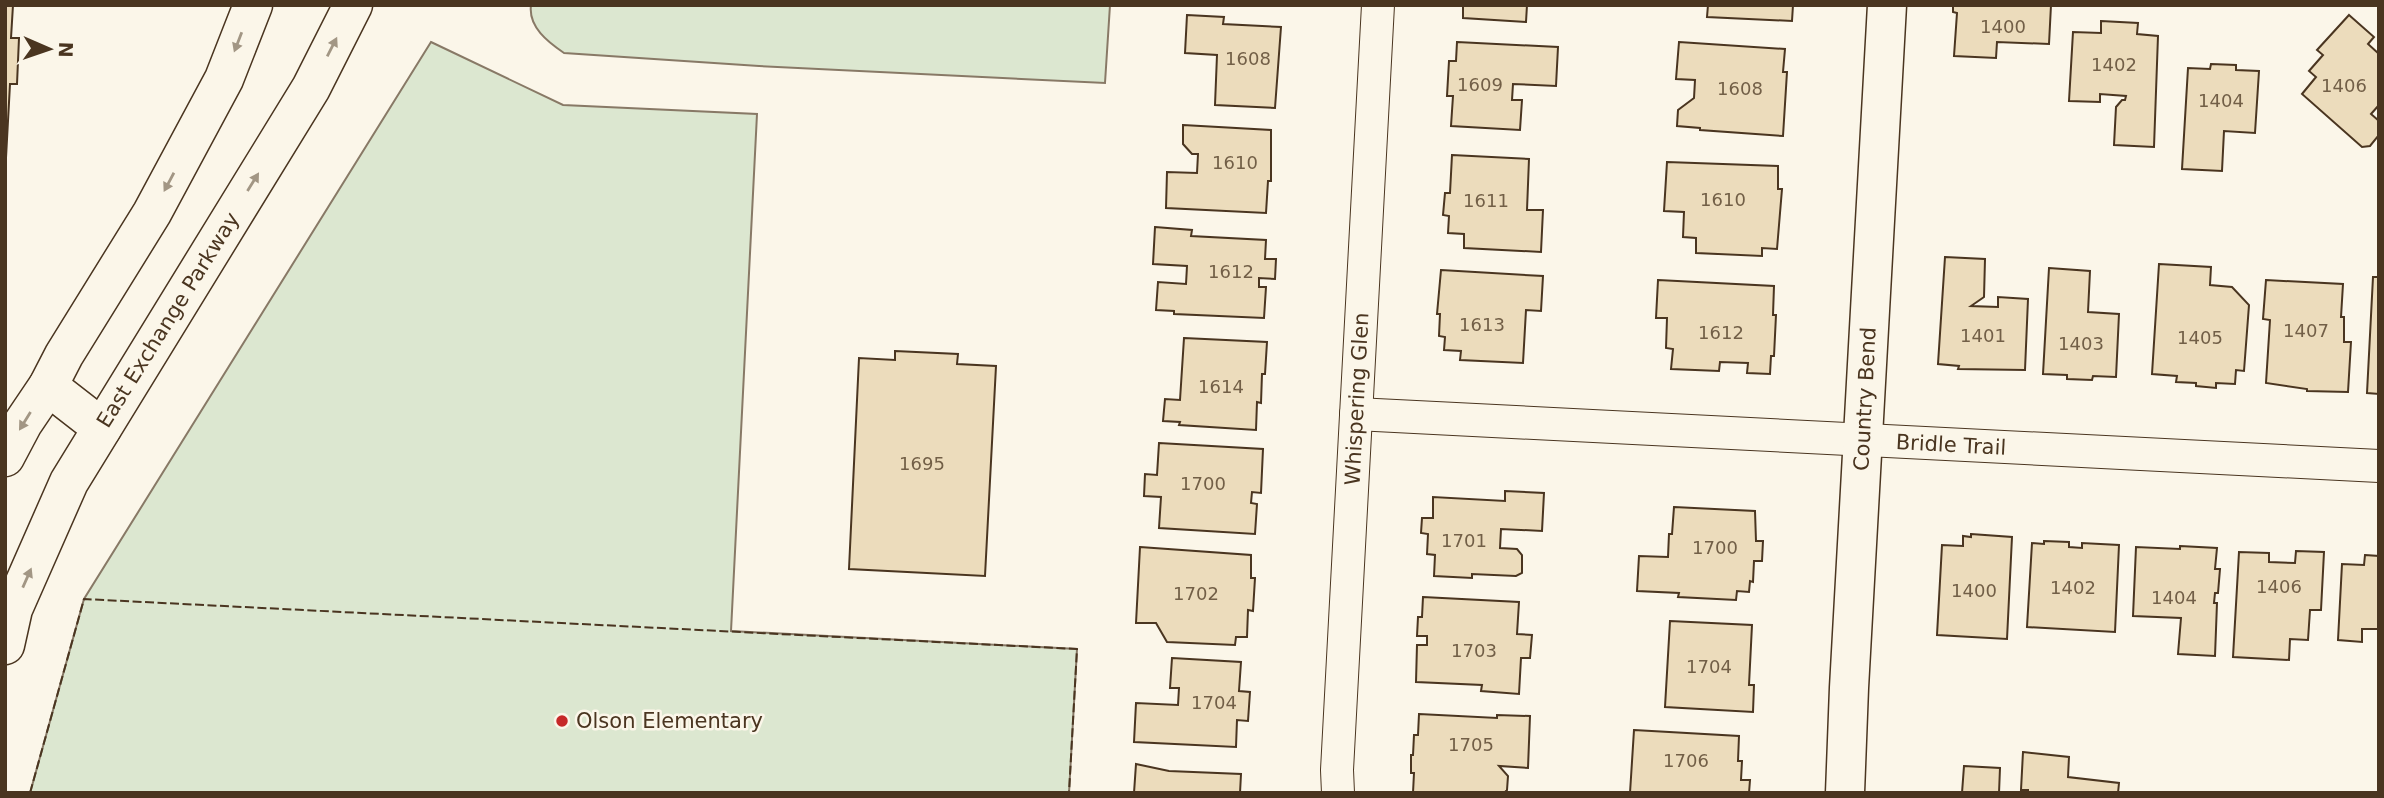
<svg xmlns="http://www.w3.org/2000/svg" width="2384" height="798" font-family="'DejaVu Sans',sans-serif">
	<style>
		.green { fill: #dce7d0; stroke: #887966; stroke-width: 2 }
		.building { fill: #ecdcbc; stroke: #4a3520; stroke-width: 2 }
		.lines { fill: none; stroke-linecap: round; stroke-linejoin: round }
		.street-casing { stroke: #4a3520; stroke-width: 34 }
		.secondary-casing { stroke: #4a3520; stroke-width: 41 }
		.street { stroke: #fbf6e9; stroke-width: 32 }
		.secondary { stroke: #fbf6e9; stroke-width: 38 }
		.fence { stroke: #4a3520; stroke-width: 2; stroke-dasharray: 9 3.5; stroke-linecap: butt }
		.oneway { fill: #a29684 }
		.poi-dot { fill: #c62828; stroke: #fbf6e9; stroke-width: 2.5 }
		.labels { text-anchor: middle; stroke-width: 5; stroke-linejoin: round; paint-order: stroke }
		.number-label { font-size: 18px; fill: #725f47 }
		.street-label { font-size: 21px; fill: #4a3520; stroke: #fbf6e9 }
		.poi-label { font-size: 21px; fill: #4a3520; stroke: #fbf6e9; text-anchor: start }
	</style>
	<rect width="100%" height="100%" fill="#fbf6e9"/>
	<g class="green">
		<path d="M 531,5 L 1110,5 L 1105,83 L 759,66 L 564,53 C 548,42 528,27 531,5 Z"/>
		<path d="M 431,42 L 563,105 L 757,114 L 731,631 L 1077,649 L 1069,793 L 30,793 L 84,599 Z"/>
	</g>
	<g class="building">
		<path d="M 5,5 L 13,5 L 11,38 L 19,38 L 17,84 L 10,84 L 5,176 Z"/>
		<path d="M 1463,5 L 1527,5 L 1526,22 L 1463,18 Z"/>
		<path d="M 1708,5 L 1793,5 L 1792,21 L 1707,17 Z"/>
		<path d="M 1953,5 L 2051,5 L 2049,44 L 1997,42 L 1996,58 L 1954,56 L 1957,13 L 1953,12 Z"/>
		<path d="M 1187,15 L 1224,17 L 1223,24 L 1281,27 L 1275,108 L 1215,105 L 1217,55 L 1185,53 Z"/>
		<path d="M 2349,15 L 2374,37 L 2368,44 L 2379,54 L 2379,105 L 2371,114 L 2379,121 L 2379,135 L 2370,146 L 2362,147 L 2302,94 L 2316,77 L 2309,71 L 2323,55 L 2317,50 Z"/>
		<path d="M 2101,21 L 2138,23 L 2137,34 L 2158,36 L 2154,147 L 2114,145 L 2116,107 L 2122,100 L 2125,100 L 2126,96 L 2100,94 L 2100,102 L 2069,101 L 2073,32 L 2101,33 Z"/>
		<path d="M 1457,42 L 1558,47 L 1556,86 L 1513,84 L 1512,100 L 1522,100 L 1520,130 L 1451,126 L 1453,96 L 1447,96 L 1449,61 L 1456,61 Z"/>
		<path d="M 1679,42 L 1785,49 L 1783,72 L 1787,72 L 1783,136 L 1700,130 L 1700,128 L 1677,126 L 1678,110 L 1694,98 L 1695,80 L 1676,79 Z"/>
		<path d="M 2211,64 L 2236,65 L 2236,70 L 2259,71 L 2255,133 L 2224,131 L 2222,171 L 2182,169 L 2188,68 L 2210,69 Z"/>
		<path d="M 1183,125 L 1271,130 L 1271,181 L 1268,181 L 1266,213 L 1166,208 L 1167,172 L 1197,173 L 1198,154 L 1192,154 L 1183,144 Z"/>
		<path d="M 1452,155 L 1529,159 L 1527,210 L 1543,210 L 1541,252 L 1464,248 L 1464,234 L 1448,233 L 1449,216 L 1443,215 L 1445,193 L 1450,193 Z"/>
		<path d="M 1667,162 L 1778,166 L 1778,189 L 1782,189 L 1777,249 L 1762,248 L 1762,256 L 1696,253 L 1696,238 L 1683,237 L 1684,212 L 1664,211 Z"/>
		<path d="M 1155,227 L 1192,230 L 1191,236 L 1266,240 L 1265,259 L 1276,259 L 1275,279 L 1259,278 L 1259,287 L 1266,287 L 1264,318 L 1174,314 L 1174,311 L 1156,310 L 1158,282 L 1186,284 L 1187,266 L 1153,264 Z"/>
		<path d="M 1945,257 L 1985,259 L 1984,297 L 1971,306 L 1998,307 L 1998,297 L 2028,299 L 2025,370 L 1958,369 L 1959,366 L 1938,364 Z"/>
		<path d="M 2159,264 L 2211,267 L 2210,285 L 2232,287 L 2249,305 L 2244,371 L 2236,370 L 2235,384 L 2216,383 L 2216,388 L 2196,386 L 2196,383 L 2176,382 L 2177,376 L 2152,374 Z"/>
		<path d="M 2049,268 L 2090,271 L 2088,312 L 2119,314 L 2116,377 L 2093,376 L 2092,380 L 2067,379 L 2067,375 L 2043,374 Z"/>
		<path d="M 1441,270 L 1543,276 L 1541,311 L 1526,310 L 1523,363 L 1460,360 L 1461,351 L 1444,350 L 1445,337 L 1439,336 L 1440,314 L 1437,314 Z"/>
		<path d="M 2373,277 L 2379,277 L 2379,394 L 2367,393 Z"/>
		<path d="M 1658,280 L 1774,286 L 1773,315 L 1776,315 L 1774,356 L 1771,356 L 1770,374 L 1747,373 L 1748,363 L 1720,362 L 1719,371 L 1671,369 L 1673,349 L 1666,348 L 1667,318 L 1656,318 Z"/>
		<path d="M 2266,280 L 2343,284 L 2341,317 L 2344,317 L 2344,342 L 2351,342 L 2348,392 L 2307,391 L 2307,389 L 2266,383 L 2270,320 L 2263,319 Z"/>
		<path d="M 1184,338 L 1267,342 L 1265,374 L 1262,374 L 1261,403 L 1257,402 L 1256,430 L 1179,425 L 1180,422 L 1163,421 L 1165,399 L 1180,400 Z"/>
		<path d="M 895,351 L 958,354 L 957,364 L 996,366 L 985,576 L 849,569 L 859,358 L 895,360 Z"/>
		<path d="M 1159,443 L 1263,449 L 1261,493 L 1252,492 L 1251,503 L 1257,504 L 1255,534 L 1159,528 L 1161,497 L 1144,496 L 1145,474 L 1157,475 Z"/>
		<path d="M 1505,491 L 1544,493 L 1542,531 L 1501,529 L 1500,548 L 1517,549 L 1522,555 L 1522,573 L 1516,576 L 1472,574 L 1472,578 L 1434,576 L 1435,555 L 1427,554 L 1428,534 L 1421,533 L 1422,518 L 1433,518 L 1433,497 L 1505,501 Z"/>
		<path d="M 1674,507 L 1755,511 L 1756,541 L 1763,541 L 1762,561 L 1754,561 L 1753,582 L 1750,581 L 1749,592 L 1737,591 L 1736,600 L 1678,597 L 1679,593 L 1637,591 L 1639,556 L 1668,557 L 1669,534 L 1672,534 Z"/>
		<path d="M 1971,534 L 2012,537 L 2007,639 L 1937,635 L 1942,545 L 1963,546 L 1963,536 L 1971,537 Z"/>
		<path d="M 2044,541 L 2069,542 L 2069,547 L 2082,548 L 2082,543 L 2119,545 L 2115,632 L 2027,627 L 2032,543 L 2044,544 Z"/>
		<path d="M 2180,546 L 2217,548 L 2215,569 L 2220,569 L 2218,593 L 2215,593 L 2214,603 L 2217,603 L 2215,656 L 2178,654 L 2181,618 L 2133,616 L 2136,547 L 2180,549 Z"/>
		<path d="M 1140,547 L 1251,555 L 1251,578 L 1255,578 L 1253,611 L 1248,610 L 1247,637 L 1236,637 L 1235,645 L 1167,642 L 1156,623 L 1136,623 Z"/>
		<path d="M 2296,551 L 2324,552 L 2321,610 L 2310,610 L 2308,640 L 2290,639 L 2289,660 L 2233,657 L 2239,552 L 2269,553 L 2269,562 L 2295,563 Z"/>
		<path d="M 2365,555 L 2379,556 L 2379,629 L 2362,629 L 2362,642 L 2338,640 L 2342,564 L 2364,565 Z"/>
		<path d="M 1423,597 L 1519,602 L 1517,634 L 1532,635 L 1530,658 L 1521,658 L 1519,694 L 1481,691 L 1482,685 L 1416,682 L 1417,645 L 1427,645 L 1427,636 L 1417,636 L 1418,617 L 1422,617 Z"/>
		<path d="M 1670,621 L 1752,625 L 1749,685 L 1754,685 L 1753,712 L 1665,707 Z"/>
		<path d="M 1172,658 L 1241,662 L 1239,691 L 1250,692 L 1248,721 L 1237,720 L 1236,747 L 1134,742 L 1136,703 L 1178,705 L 1179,688 L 1170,688 Z"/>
		<path d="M 1419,714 L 1497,718 L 1497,715 L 1530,716 L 1528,768 L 1499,766 L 1508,776 L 1507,790 L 1504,793 L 1413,793 L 1414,773 L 1411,773 L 1411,755 L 1413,755 L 1414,735 L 1418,735 Z"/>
		<path d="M 1634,730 L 1739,736 L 1738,761 L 1742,761 L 1741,780 L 1750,780 L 1749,793 L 1630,793 Z"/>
		<path d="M 2023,752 L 2069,757 L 2068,777 L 2119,783 L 2118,793 L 2028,793 L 2028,790 L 2021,790 Z"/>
		<path d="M 1136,764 L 1169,771 L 1241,774 L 1240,793 L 1134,793 Z"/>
		<path d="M 1964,766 L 2000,768 L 1999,793 L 1962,793 Z"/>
	</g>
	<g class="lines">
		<g class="street-casing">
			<g id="street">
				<path d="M 1356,414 L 2379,466"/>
				<path d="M 1338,793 L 1337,770 L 1378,5"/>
			</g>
		</g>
		<g class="secondary-casing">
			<g id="secondary">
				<path d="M 48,386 L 102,428"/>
				<path d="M 5,457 L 23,423 L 48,386 L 64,355 L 152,213 L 224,79 L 253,5"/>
				<path d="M 5,645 L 13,609 L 69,482 L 311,88 L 353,5"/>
				<path d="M 1845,793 L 1849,688 L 1887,5"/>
			</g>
		</g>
		<use href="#street" class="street"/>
		<use href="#secondary" class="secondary"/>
		<path class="fence" d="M 30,793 L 84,599 L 1077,649 L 1069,793"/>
	</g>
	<defs><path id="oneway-solid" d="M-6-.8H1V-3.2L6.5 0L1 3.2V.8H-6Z" transform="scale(1.75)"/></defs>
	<g class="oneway">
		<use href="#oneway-solid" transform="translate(238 42) rotate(111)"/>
		<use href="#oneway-solid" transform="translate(332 47) rotate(-63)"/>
		<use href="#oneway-solid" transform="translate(169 182) rotate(118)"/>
		<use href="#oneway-solid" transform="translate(253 182) rotate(-58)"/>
		<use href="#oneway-solid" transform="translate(25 421) rotate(122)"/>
		<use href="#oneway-solid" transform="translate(27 578) rotate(-66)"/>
	</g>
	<circle class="poi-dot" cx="562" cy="721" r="7"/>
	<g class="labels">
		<g class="number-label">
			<text x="2003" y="33">1400</text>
			<text x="1248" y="65">1608</text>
			<text x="2114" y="71">1402</text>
			<text x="1480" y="91">1609</text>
			<text x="2344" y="92">1406</text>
			<text x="1740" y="95">1608</text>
			<text x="2221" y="107">1404</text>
			<text x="1235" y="169">1610</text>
			<text x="1723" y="206">1610</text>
			<text x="1486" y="207">1611</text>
			<text x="1231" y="278">1612</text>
			<text x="1482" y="331">1613</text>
			<text x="2306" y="337">1407</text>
			<text x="1721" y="339">1612</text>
			<text x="1983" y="342">1401</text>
			<text x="2200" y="344">1405</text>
			<text x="2081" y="350">1403</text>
			<text x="1221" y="393">1614</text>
			<text x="922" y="470">1695</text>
			<text x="1203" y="490">1700</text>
			<text x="1464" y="547">1701</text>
			<text x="1715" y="554">1700</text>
			<text x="2279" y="593">1406</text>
			<text x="2073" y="594">1402</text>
			<text x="1974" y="597">1400</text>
			<text x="1196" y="600">1702</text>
			<text x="2174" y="604">1404</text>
			<text x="1474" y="657">1703</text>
			<text x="1709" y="673">1704</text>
			<text x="1214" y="709">1704</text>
			<text x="1471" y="751">1705</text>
			<text x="1686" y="767">1706</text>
		</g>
		<g class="street-label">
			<text transform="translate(168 320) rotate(-58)" y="7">East Exchange Parkway</text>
			<text transform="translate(1357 399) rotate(-87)" y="7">Whispering Glen</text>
			<text transform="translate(1865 399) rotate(-87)" y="7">Country Bend</text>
			<text transform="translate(1951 445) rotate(3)" y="7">Bridle Trail</text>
		</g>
		<g class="poi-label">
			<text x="576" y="728">Olson Elementary</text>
		</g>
	</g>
	<rect width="2384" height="798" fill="none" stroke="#4a3520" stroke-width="14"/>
	<g transform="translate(49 49) rotate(92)" stroke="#fbf6e9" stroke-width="5" paint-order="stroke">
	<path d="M0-5L12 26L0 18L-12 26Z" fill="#4a3520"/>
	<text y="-10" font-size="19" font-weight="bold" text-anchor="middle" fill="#4a3520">N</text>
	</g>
</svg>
